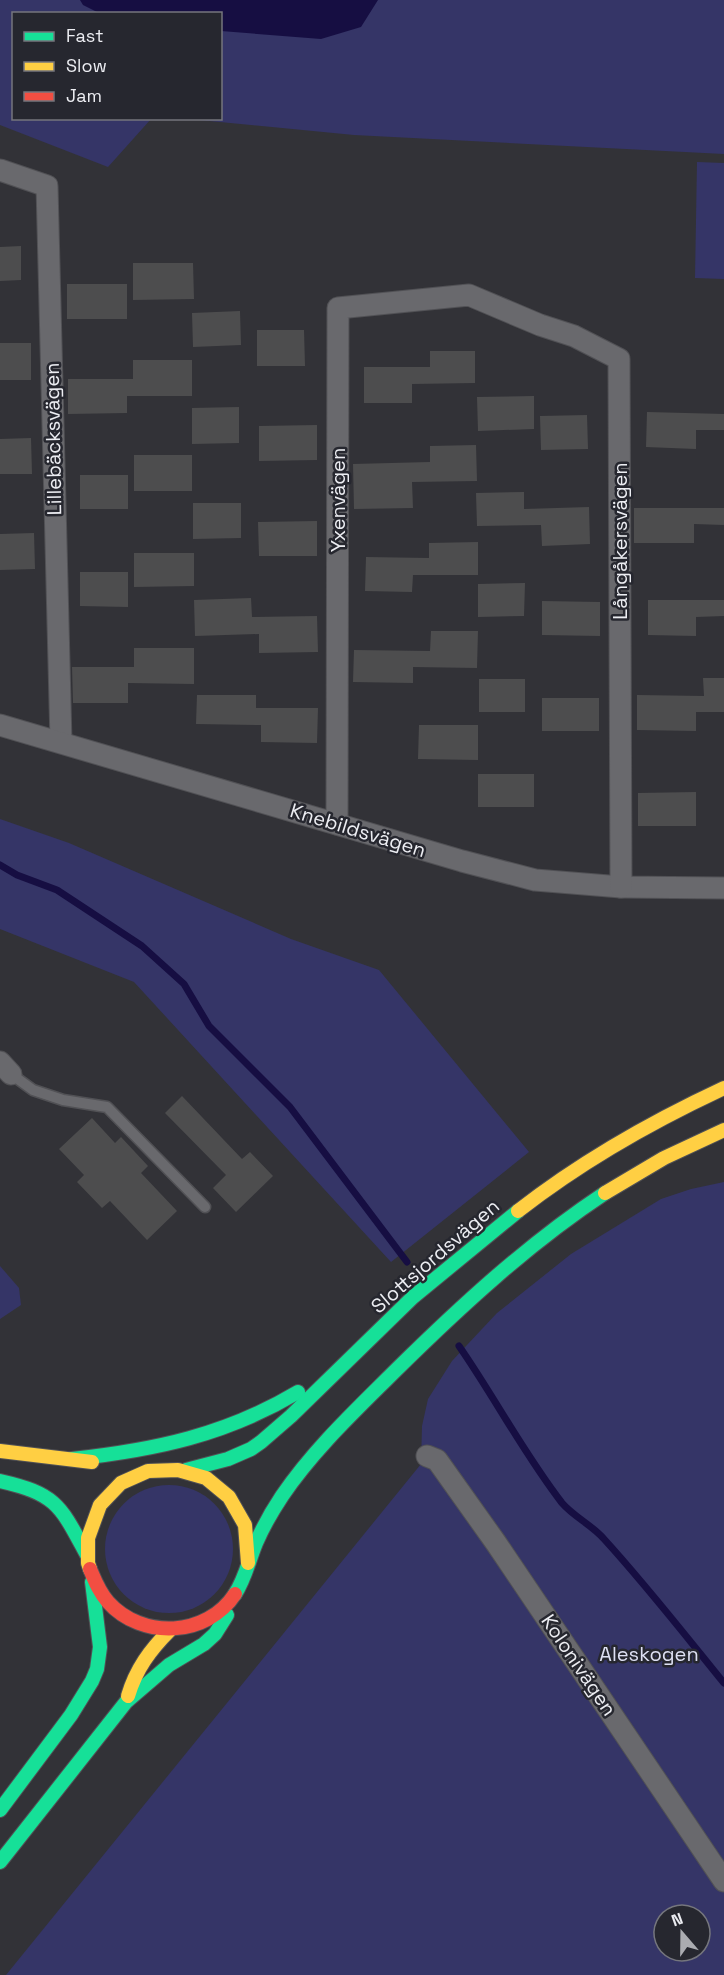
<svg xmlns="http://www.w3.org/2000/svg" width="724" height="1975" font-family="'Space Grotesk',sans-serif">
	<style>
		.green { fill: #353567; fill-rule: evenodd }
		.water { fill: #160e42 }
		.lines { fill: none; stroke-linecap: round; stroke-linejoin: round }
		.stream { stroke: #160e42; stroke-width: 7 }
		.building { fill: #4d4d4e }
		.lane-casing { stroke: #515155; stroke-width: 13 }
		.street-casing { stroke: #515155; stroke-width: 23 }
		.fast-casing { stroke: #515155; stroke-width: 16 }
		.slow-casing { stroke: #515155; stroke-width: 16 }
		.jam-casing { stroke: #515155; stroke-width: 16 }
		.lane { stroke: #69696d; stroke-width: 10 }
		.street { stroke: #69696d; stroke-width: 21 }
		.fast { stroke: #16e098; stroke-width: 14 }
		.slow { stroke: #ffcf43; stroke-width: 14 }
		.jam { stroke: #f24e42; stroke-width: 14 }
		.labels { text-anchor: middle; stroke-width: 5; stroke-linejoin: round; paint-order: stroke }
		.street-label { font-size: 20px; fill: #ecedf2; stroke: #26272f }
		.park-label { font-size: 20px; fill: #dee0f3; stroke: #26272f }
	</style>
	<rect width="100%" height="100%" fill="#323237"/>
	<g class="green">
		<path d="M 0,0 L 724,0 L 724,154 L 354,135 L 189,119 L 220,118 L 220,14 L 14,14 L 14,118 L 151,119 L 108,167 L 0,125 Z"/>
		<path d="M 697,162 L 724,163 L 724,279 L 695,278 Z"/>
		<path d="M 0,819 L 69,843 L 291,939 L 379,970 L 529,1152 L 391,1262 L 134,982 L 0,929 Z"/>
		<path d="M 724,1182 L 724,1975 L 6,1975 L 421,1464 L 422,1426 L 428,1399 L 452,1361 L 497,1313 L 571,1254 L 661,1199 L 691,1189 ZM 664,1915 L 700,1915 L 700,1951 L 664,1951 Z"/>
		<path d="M 0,1266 L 19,1288 L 21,1305 L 0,1319 Z"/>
		<circle cx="169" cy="1549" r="64"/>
	</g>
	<path class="water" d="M 80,0 L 378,0 L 361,27 L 321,39 L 221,31 L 220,14 L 99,13 L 83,5 Z"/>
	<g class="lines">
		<g class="stream">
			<path d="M 0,865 L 17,875 L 57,890 L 142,946 L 184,984 L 209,1026 L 290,1107 L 407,1262"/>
			<path d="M 459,1346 C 495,1398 524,1454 562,1503 C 574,1517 592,1525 604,1539 C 646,1585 685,1635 724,1683"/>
		</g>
	</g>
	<g class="building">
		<path d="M 21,246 L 21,280 L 0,281 L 0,247 Z"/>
		<path d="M 133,263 L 193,263 L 194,299 L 133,300 Z"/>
		<rect x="67" y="284" width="60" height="35"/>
		<path d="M 240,311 L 241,345 L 193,347 L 192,313 Z"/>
		<path d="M 257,330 L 304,330 L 305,366 L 257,366 Z"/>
		<rect x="0" y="343" width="31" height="37"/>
		<path d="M 430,351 L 475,351 L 475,383 L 412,384 L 412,403 L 364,403 L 364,367 L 430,367 Z"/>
		<path d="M 133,360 L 192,360 L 192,396 L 127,396 L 127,413 L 68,414 L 68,379 L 133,379 Z"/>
		<path d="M 534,396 L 534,429 L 478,431 L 477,397 Z"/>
		<path d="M 239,407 L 239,443 L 192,444 L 192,408 Z"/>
		<path d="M 647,412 L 724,414 L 724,430 L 696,430 L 696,449 L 646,447 Z"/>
		<path d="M 587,415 L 588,449 L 541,450 L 540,416 Z"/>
		<path d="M 317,425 L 317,460 L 259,461 L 259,426 Z"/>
		<path d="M 31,438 L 32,474 L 0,474 L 0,439 Z"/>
		<path d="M 476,445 L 477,481 L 412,482 L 413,508 L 354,509 L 353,464 L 430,462 L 430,446 Z"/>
		<rect x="134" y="455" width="58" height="36"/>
		<rect x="80" y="475" width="48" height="34"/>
		<path d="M 524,492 L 524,509 L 589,507 L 590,544 L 542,546 L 541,525 L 477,526 L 476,493 Z"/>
		<path d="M 193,503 L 241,503 L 241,538 L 193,539 Z"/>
		<path d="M 634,508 L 724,508 L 724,525 L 694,524 L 694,543 L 634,543 Z"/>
		<path d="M 317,521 L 317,556 L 259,556 L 258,522 Z"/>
		<path d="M 34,533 L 35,569 L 0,570 L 0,534 Z"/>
		<path d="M 478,542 L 478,575 L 413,575 L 412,592 L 365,591 L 366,557 L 429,558 L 429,543 Z"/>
		<path d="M 134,553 L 194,553 L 194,586 L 134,587 Z"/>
		<path d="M 80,572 L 128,572 L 128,607 L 80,606 Z"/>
		<path d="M 525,583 L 524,616 L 478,617 L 478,584 Z"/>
		<path d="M 251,598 L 252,617 L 317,616 L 318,652 L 259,653 L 259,634 L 195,636 L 194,600 Z"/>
		<path d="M 648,600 L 724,600 L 724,616 L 696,617 L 696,636 L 648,635 Z"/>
		<path d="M 542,601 L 600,602 L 600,636 L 542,635 Z"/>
		<path d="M 431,631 L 478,631 L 477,668 L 413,667 L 413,683 L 353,682 L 354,650 L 430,651 Z"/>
		<path d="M 134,648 L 194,648 L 194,684 L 128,683 L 128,703 L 73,703 L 72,667 L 134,667 Z"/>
		<path d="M 703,678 L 724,678 L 724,712 L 696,712 L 696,731 L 637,730 L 637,695 L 704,696 Z"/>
		<rect x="479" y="679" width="46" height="33"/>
		<path d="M 197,695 L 256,695 L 256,708 L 318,708 L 317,743 L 261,742 L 261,725 L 196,724 Z"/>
		<rect x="542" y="698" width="57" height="33"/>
		<path d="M 419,725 L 478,725 L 478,760 L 418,759 Z"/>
		<rect x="478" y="774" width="56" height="33"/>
		<path d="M 696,792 L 696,826 L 638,826 L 638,793 Z"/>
		<path d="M 182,1096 L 242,1159 L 250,1152 L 273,1176 L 236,1212 L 213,1188 L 226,1175 L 165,1113 Z"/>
		<path d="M 92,1118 L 115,1143 L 121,1137 L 148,1166 L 141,1173 L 177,1211 L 147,1240 L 110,1201 L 102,1208 L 77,1182 L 84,1175 L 59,1149 Z"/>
	</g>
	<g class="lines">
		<g class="lane-casing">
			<path id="lane" d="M 11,1074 L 33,1090 L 63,1100 L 107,1107 L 205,1207"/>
		</g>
		<g class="street-casing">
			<g id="street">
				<path d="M 0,170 L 47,186 L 61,742"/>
				<path d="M 0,725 L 462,861 L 535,880 L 621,887 L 724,888"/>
				<path d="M 337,824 L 338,308 L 469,295 L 540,325 L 574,336 L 619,359 L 621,887"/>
				<path d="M 0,1062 L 11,1074"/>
				<path d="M 427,1456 L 437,1460 L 496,1543 L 724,1881"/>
			</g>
		</g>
		<g class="fast-casing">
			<g id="fast">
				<path d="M 72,1459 C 155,1450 226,1435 298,1392"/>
				<path d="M 186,1470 L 228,1459 L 251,1449 L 261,1442 L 291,1416 L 413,1297 L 518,1211"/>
				<path d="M 0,1481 C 58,1494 61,1507 88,1557"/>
				<path d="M 235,1594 C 245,1579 249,1560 256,1543 C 263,1527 272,1511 282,1496 C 314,1449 356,1410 396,1370 C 461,1306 528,1244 605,1193"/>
				<path d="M 0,1810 L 71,1715 L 92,1681 L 97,1669 L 100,1647 L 92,1582"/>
				<path d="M 0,1862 L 126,1702 L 169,1665 L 204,1644 L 215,1634 L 227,1615"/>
			</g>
		</g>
		<g class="slow-casing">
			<g id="slow">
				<path d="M 605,1193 L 664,1158 L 724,1130"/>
				<path d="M 518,1211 C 582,1161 651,1122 724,1088"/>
				<path d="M 0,1451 L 92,1462"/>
				<path d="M 90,1569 L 88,1563 L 88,1538 L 100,1505 L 121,1483 L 148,1471 L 178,1470 L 206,1478 L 229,1497 L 245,1525 L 248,1563"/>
				<path d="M 128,1696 C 136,1669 150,1650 170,1630"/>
			</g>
		</g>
		<g class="jam-casing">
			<path id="jam" d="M 90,1569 C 95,1581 99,1592 108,1602 C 142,1640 207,1637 235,1594"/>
		</g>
		<use href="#lane" class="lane"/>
		<use href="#street" class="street"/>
		<use href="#fast" class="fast"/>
		<use href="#slow" class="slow"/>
		<use href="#jam" class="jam"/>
	</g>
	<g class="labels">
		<g class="street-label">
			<text transform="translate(53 439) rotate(-91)" y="7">Lillebäcksvägen</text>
			<text transform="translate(338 500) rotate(-90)" y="7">Yxenvägen</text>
			<text transform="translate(620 541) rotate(-90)" y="7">Långåkersvägen</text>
			<text transform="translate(358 830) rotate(17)" y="7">Knebildsvägen</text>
			<text transform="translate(435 1256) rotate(-41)" y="7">Slottsjordsvägen</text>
			<text transform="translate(579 1665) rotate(56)" y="7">Kolonivägen</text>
		</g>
		<g class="park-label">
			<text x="649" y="1661">Aleskogen</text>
		</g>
	</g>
	<rect x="12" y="12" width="210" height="108" fill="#26272f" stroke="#75767d" stroke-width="1.5"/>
	<rect x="24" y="32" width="30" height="9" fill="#16e098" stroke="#75767d" stroke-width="1.5"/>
	<text x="66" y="42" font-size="18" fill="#ecedf2">Fast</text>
	<rect x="24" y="62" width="30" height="9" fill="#ffcf43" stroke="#75767d" stroke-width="1.5"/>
	<text x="66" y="72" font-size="18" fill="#ecedf2">Slow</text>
	<rect x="24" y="92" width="30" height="9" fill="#f24e42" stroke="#75767d" stroke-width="1.5"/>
	<text x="66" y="102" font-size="18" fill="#ecedf2">Jam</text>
	<g transform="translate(682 1933) rotate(340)"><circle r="28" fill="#26272f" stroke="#75767d" stroke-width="1.5"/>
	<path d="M0-4.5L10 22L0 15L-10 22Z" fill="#abacb1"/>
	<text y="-9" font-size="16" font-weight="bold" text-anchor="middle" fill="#ecedf2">N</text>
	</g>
</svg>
